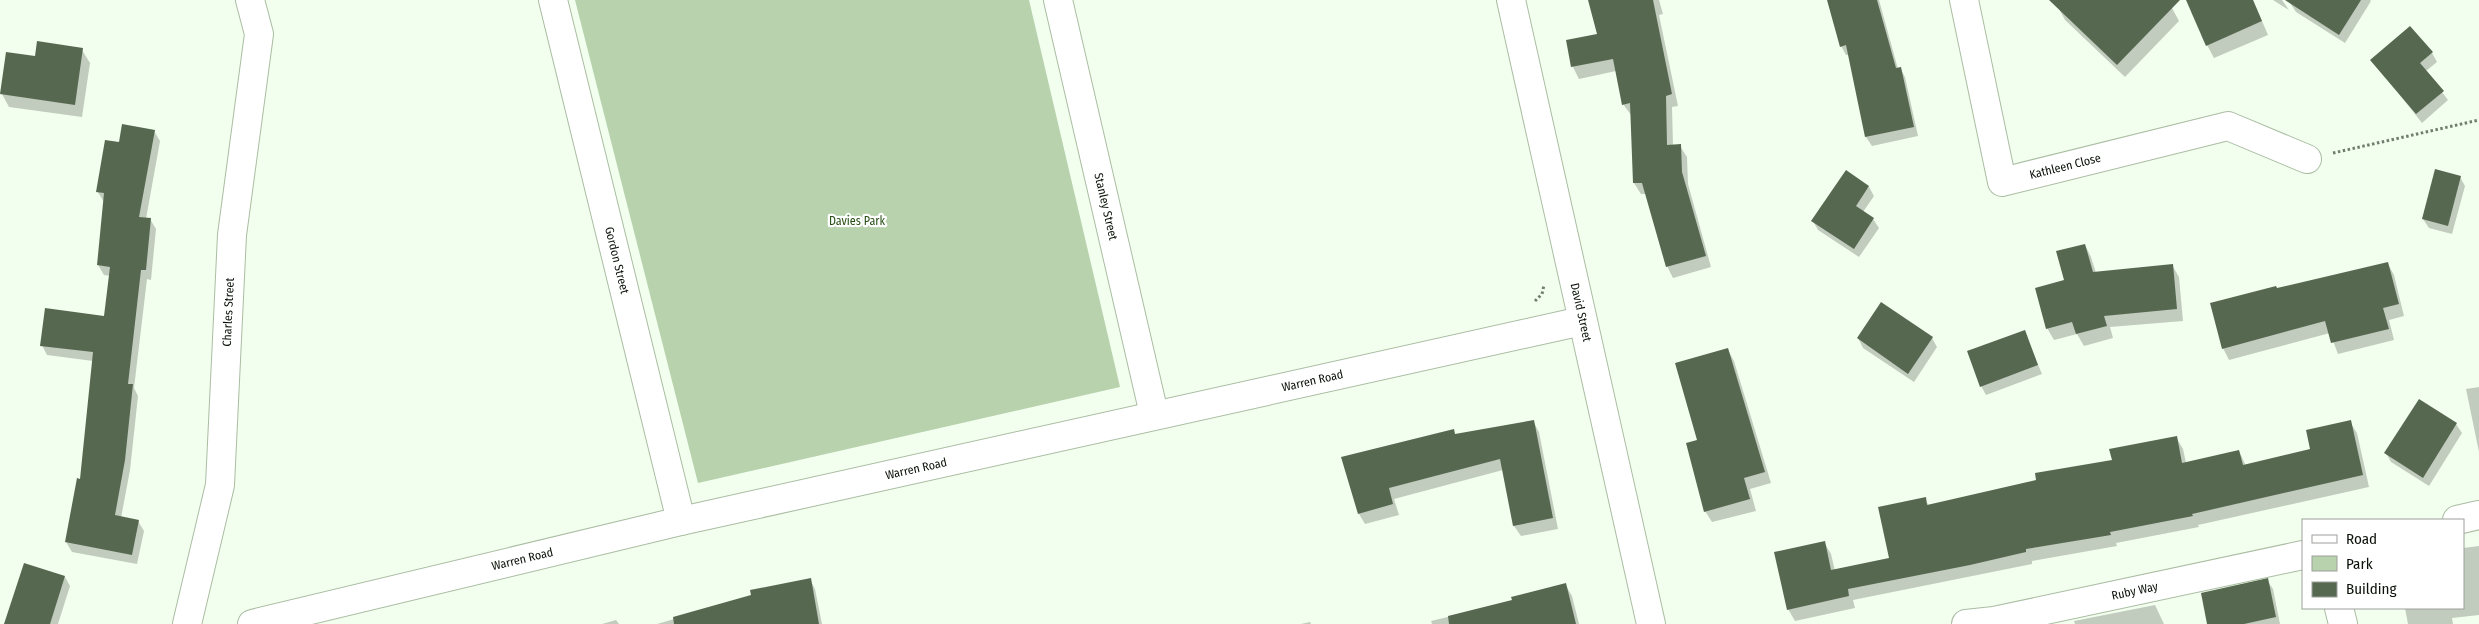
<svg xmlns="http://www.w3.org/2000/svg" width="2479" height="624" font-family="'Fira Sans Condensed',sans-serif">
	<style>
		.green { fill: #b7d2ad }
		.shadow { fill: #0003 }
		.building { fill: #576851 }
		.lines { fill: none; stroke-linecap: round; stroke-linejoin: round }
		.minor-casing { stroke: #aabda3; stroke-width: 30 }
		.path { stroke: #727c70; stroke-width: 3; stroke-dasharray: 2.5 2.5; stroke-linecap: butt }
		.minor { stroke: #fff; stroke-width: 28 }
		.labels { text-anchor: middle; stroke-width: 4.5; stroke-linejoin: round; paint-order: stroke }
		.street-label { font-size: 12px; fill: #0a1108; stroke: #fff }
		.park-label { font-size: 12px; fill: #295016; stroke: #fff }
	</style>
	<rect width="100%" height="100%" fill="#f2feee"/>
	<path class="green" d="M 575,0 L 1029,0 L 1120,387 L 698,483 Z"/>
	<g class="shadow">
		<path d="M 1589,0 L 1659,0 L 1663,14 L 1659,15 L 1678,106 L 1672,107 L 1673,146 L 1680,146 L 1687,157 L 1688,184 L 1711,267 L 1673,278 L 1667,266 L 1647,194 L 1641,194 L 1634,183 L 1631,115 L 1623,104 L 1616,71 L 1579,79 L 1573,67 L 1567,41 L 1598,35 Z"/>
		<path d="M 1828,0 L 1879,0 L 1898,69 L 1900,68 L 1905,77 L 1918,136 L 1872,146 L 1866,137 L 1849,55 L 1846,55 L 1841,46 Z"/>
		<path d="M 2064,0 L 2163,0 L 2172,8 L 2179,21 L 2125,77 L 2065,20 L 2058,7 Z"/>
		<path d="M 2193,0 L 2253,0 L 2268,35 L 2214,58 L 2207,45 Z"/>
		<path d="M 2273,0 L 2282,0 L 2289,10 Z"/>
		<path d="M 2292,0 L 2370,0 L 2371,1 L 2345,43 L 2296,12 L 2290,3 Z"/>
		<path d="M 82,50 L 90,63 L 82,117 L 9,107 L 2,94 L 36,58 Z"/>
		<path d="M 2432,53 L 2437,62 L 2426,71 L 2448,100 L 2422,123 L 2372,60 Z"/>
		<path d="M 154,131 L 160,141 L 146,219 L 150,219 L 156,229 L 151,280 L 147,279 L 134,388 L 138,396 L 130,470 L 121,518 L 138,521 L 144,531 L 137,564 L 72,552 L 66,542 L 81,481 L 93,361 L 47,355 L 42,345 L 105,317 L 111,276 L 104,275 L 98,265 L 104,202 L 97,191 L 120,144 Z"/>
		<path d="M 2460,177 L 2465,186 L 2452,234 L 2429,228 L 2423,219 Z"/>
		<path d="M 1869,187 L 1874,196 L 1863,212 L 1873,219 L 1879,228 L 1859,257 L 1818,230 L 1813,221 Z"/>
		<path d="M 2085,245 L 2091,257 L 2096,273 L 2172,265 L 2179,277 L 2183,321 L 2110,327 L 2113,338 L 2084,346 L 2077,334 L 2054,340 L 2047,328 L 2065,281 Z"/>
		<path d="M 2388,264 L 2394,275 L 2404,316 L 2389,320 L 2394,340 L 2338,354 L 2330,333 L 2229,360 L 2223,348 L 2277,290 Z"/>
		<path d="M 2024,331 L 2042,374 L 1986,395 L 1981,386 Z"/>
		<path d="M 1858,338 L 1932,338 L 1937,347 L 1914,382 L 1863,348 Z"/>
		<path d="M 1728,350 L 1734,361 L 1771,483 L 1750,489 L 1756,511 L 1712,522 L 1705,511 L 1698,441 Z"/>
		<path d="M 2479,387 L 2479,452 L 2466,389 Z"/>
		<path d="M 2419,400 L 2456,424 L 2462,433 L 2429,486 L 2391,462 L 2386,453 Z"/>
		<path d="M 1533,421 L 1539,432 L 1558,529 L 1521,536 L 1514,526 L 1503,470 L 1394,499 L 1399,515 L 1365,524 L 1359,514 L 1453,430 L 1456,436 Z"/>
		<path d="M 2350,422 L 2357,433 L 2369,487 L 2198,525 L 2199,527 L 2116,543 L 2117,546 L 2032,561 L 2032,564 L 1853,600 L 1855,608 L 1795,621 L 1788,609 L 1824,542 L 1831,554 L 1835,571 L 1890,559 L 1925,499 L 1929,506 L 2037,481 L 2113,461 L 2176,437 L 2183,449 L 2186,463 L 2239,451 L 2246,466 L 2312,450 Z"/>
		<path d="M 2479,546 L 2479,615 L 2452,618 L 2453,624 L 2408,624 L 2405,608 L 2463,608 L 2463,548 Z"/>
		<path d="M 65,577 L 70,586 L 58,624 L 6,624 Z"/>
		<path d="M 810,580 L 815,589 L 822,624 L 657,624 Z"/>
		<path d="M 2267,580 L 2273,589 L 2280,624 L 2208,624 Z"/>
		<path d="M 1565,584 L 1572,596 L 1579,624 L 1432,624 L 1431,621 L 1513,601 Z"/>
		<path d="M 2155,605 L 2164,624 L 2075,624 L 2074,621 Z"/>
		<path d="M 616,620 L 619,624 L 602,624 Z"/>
		<path d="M 1310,622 L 1311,624 L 1301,624 Z"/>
	</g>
	<g class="building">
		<path d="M 1588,0 L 1653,0 L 1672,94 L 1666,96 L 1667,145 L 1681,144 L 1682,172 L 1706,256 L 1666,267 L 1642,183 L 1633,183 L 1630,103 L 1622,105 L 1613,59 L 1571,67 L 1566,40 L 1597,34 Z"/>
		<path d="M 1827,0 L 1877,0 L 1896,68 L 1901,67 L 1914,127 L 1865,137 L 1846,45 L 1840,47 Z"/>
		<path d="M 2049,0 L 2180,0 L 2117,65 Z"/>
		<path d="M 2186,0 L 2253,0 L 2262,21 L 2206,46 Z"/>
		<path d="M 2285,0 L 2361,0 L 2339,35 Z"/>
		<path d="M 2410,26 L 2433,52 L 2420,63 L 2444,91 L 2416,114 L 2370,60 Z"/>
		<path d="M 37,41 L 83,48 L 75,105 L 0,94 L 6,52 L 35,56 Z"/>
		<path d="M 122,124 L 155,130 L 139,217 L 151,218 L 146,270 L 141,270 L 128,384 L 133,384 L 125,460 L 115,515 L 139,520 L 132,555 L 65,542 L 77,478 L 80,479 L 93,352 L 40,346 L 45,308 L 104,316 L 110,267 L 97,265 L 104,193 L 96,192 L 105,140 L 119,142 Z"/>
		<path d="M 2435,169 L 2461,176 L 2448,226 L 2422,219 Z"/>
		<path d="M 1846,170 L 1869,186 L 1856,206 L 1874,218 L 1854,249 L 1811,221 Z"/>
		<path d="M 2085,244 L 2093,272 L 2173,264 L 2177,309 L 2104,316 L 2107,326 L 2076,334 L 2072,322 L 2046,329 L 2035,288 L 2064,280 L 2056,251 Z"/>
		<path d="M 2388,262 L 2399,304 L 2383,308 L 2389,329 L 2331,343 L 2325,321 L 2222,349 L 2210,303 L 2276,286 L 2277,288 Z"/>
		<path d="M 1881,302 L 1933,337 L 1908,374 L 1857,338 Z"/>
		<path d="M 2025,330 L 2038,365 L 1980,387 L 1967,351 Z"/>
		<path d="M 1728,348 L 1765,472 L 1744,478 L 1750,499 L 1704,512 L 1686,443 L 1697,440 L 1675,363 Z"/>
		<path d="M 2419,399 L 2457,423 L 2423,478 L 2384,453 Z"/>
		<path d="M 1534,420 L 1553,518 L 1513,526 L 1500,459 L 1389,488 L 1393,504 L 1358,514 L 1341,457 L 1454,429 L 1455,434 Z"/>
		<path d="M 2351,420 L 2363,475 L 2192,514 L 2193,516 L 2110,532 L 2111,535 L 2026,549 L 2026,552 L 1970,565 L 1848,589 L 1849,596 L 1787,610 L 1774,552 L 1825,541 L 1831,570 L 1889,558 L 1878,507 L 1926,497 L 1927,505 L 2036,480 L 2035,473 L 2112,460 L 2109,449 L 2177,436 L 2182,463 L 2239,450 L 2243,465 L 2310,449 L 2306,430 Z"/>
		<path d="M 24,563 L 65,576 L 50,624 L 4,624 Z"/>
		<path d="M 811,578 L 819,624 L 674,624 L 673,617 L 751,595 L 750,590 Z"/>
		<path d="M 2268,578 L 2276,617 L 2244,624 L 2207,624 L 2201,593 Z"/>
		<path d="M 1566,583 L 1576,624 L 1449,624 L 1448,616 L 1512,600 L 1511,597 Z"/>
	</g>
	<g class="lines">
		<g class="minor-casing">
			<g id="minor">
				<path id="s1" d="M 553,0 L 681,521"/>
				<path id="s2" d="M 1058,0 L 1154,414"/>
				<path id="s3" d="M 1511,0 L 1651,624"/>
				<path id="s4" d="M 1964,0 L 2002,182 L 2228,126 L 2307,159"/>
				<path d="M 2457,520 L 2479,515"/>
				<path d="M 2339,608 L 2343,624"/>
				<path id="s5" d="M 187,624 L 220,485 L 232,235 L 259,34 L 250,0"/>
				<path id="s6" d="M 252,624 L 681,521 L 1582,321"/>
				<path id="s7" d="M 1966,624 L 1994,621 L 2303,555"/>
			</g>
		</g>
		<g class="path">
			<path d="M 2333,153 L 2479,120"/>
			<path d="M 1535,301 L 1542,294 L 1544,285"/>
		</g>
		<use href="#minor" class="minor"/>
	</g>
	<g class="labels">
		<g class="street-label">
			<text dy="4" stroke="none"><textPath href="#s4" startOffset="251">Kathleen Close</textPath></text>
			<text dy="4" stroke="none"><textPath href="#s2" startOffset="212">Stanley Street</textPath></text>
			<text dy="4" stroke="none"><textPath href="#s1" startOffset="268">Gordon Street</textPath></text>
			<text dy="4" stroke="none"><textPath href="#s5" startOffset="316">Charles Street</textPath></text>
			<text dy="4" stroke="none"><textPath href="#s3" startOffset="320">David Street</textPath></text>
			<text dy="4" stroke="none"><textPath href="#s6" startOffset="1088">Warren Road</textPath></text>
			<text dy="4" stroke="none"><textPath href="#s6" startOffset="682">Warren Road</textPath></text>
			<text dy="4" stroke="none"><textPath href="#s6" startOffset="278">Warren Road</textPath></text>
			<text dy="4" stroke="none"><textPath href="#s7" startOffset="172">Ruby Way</textPath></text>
		</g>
		<g class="park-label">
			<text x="857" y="225">Davies Park</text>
		</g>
	</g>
	<rect x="2302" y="519" width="162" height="90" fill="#ffffff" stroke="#9da09c"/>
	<rect x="2312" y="535" width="25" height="8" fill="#ffffff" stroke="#9da09c"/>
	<text x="2346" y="544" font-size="15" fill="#0a1108">Road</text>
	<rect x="2312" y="556" width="25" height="15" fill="#b7d2ad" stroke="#9da09c"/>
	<text x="2346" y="569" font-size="15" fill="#0a1108">Park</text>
	<rect x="2312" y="582" width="25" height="15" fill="#576851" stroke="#9da09c"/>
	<text x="2346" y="594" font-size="15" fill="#0a1108">Building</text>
</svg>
